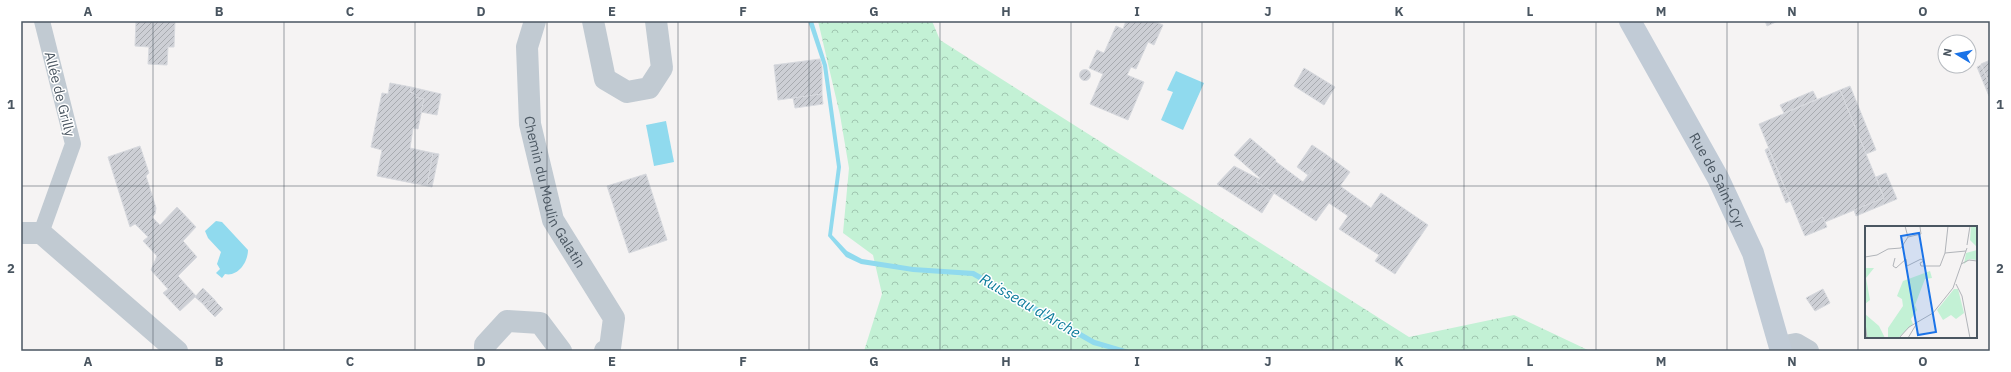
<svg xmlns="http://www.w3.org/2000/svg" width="2011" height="372" font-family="'IBM Plex Sans',sans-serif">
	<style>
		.forest { fill: url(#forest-crowns) }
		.water { fill: #90daee }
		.building { fill: url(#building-hatch); stroke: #d7d9de }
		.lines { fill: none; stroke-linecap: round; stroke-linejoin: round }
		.lane { stroke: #c1cad2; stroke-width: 16 }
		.street { stroke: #c1cad2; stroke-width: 22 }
		.secondary { stroke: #c1cbd6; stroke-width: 22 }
		.grid { fill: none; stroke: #4a5661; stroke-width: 1; stroke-opacity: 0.55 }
		.labels { text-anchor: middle; stroke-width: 3; stroke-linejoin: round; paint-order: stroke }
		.street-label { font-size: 14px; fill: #4a5661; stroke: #fff }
		.water-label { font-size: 15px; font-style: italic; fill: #0c7c9b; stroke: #fff }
		.inset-road { fill: none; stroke: #b1b4b9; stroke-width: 1 }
		.view { fill: #1a73e8; fill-opacity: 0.15; stroke: #1a73e8; stroke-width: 2 }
		.inset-edge { fill: none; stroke: #4a5661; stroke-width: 2 }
		.neatline { fill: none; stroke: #4a5661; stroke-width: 1.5 }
		.grid-label { font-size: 13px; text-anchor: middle; font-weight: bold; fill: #4a5661 }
	</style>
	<defs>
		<pattern id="forest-crowns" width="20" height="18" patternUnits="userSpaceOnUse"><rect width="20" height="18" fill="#c3f1d5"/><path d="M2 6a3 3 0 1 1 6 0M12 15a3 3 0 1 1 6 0" fill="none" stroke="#a0c6b0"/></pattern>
		<pattern id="building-hatch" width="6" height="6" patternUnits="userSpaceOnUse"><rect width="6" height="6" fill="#cdcfd5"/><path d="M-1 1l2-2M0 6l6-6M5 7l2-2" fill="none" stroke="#a8abb0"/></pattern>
	</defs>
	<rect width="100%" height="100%" fill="#f5f3f3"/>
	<path class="forest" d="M 818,21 L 932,21 L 940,40 L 1409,337 L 1514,315 L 1590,351 L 864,351 L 882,294 L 873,255 L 843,233 L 849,168 L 840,115 Z"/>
	<g class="water">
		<path d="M 808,21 L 813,21 L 827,65 L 841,167 L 832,235 L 847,251 L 862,259 L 913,267 L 974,271 L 1095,340 L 1132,351 L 1116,351 L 1093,345 L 972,276 L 913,272 L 861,264 L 846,257 L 828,236 L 837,167 L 823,66 Z"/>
		<path d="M 1176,71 L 1204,83 L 1183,130 L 1161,120 L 1173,92 L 1167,90 Z"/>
		<path d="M 666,121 L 674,162 L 654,166 L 646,125 Z"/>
		<path d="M 216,221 L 222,222 L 248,250 C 248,262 238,277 225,274 L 222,278 L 216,273 L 220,269 L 217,264 L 221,252 L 208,238 L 205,231 Z"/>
	</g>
	<g class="building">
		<path d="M 136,21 L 175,21 L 174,47 L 168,47 L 167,65 L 148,64 L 149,47 L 135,46 Z"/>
		<path d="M 1126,21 L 1153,21 L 1163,25 L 1154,45 L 1148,42 L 1136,69 L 1131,67 L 1127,75 L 1144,82 L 1128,120 L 1090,104 L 1103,74 L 1089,68 L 1097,50 L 1104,53 L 1116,26 L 1123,29 Z"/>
		<path d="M 1765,21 L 1778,21 L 1767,26 Z"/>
		<path d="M 820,59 L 822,67 L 822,94 L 778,100 L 774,65 Z"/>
		<path d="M 1990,60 L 1990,85 L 1981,64 Z"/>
		<path d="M 1981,65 L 1990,85 L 1989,96 L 1977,67 Z"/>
		<path d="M 1304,68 L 1335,87 L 1324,105 L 1294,86 Z"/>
		<circle cx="1085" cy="75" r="5.5"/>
		<path d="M 390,83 L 411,87 L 410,92 L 416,94 L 415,97 L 424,99 L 418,129 L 413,128 L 410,148 L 433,153 L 427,186 L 377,176 L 382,150 L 371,147 L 382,93 L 388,94 Z"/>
		<path d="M 1850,86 L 1876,150 L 1866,154 L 1840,90 Z"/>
		<path d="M 411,87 L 441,94 L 437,115 L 421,112 L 424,99 L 415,97 L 416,94 L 410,92 Z"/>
		<path d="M 1840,90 L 1884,198 L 1825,222 L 1823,217 L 1801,227 L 1759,124 Z"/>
		<path d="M 1813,91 L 1817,99 L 1784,113 L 1780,105 Z"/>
		<path d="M 822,94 L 823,104 L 795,108 L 793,98 Z"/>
		<path d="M 1250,138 L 1276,160 L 1260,178 L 1234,155 Z"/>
		<path d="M 1312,145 L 1324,153 L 1308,175 L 1297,167 Z"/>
		<path d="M 140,146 L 149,173 L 146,176 L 156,208 L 155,214 L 152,217 L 160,225 L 177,207 L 196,227 L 183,241 L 197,257 L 178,276 L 196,296 L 180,311 L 163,293 L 168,289 L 151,270 L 157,256 L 143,241 L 148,237 L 135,224 L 130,227 L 108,157 Z"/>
		<path d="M 1768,148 L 1790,201 L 1786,203 L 1765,150 Z"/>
		<path d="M 433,153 L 439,154 L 432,187 L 427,186 Z"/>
		<path d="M 1324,153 L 1350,172 L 1340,186 L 1371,208 L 1381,193 L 1428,225 L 1395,274 L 1375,261 L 1379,255 L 1339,229 L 1348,216 L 1329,203 L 1316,221 L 1257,182 L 1275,161 L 1303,182 Z"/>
		<path d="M 1234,166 L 1259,179 L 1257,182 L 1274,193 L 1262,213 L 1217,184 Z"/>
		<path d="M 1886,173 L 1897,199 L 1856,216 L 1854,210 L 1884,198 L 1876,177 Z"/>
		<path d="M 646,174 L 667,240 L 629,253 L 607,186 Z"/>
		<path d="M 1823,217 L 1827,227 L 1805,236 L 1801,227 Z"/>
		<path d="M 203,288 L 214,299 L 203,304 L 195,297 Z"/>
		<path d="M 1823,289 L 1830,303 L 1815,311 L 1806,298 Z"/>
		<path d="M 214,299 L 217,303 L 209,311 L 203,304 Z"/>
		<path d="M 217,303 L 223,309 L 215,317 L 209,311 Z"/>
	</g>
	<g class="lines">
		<path class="lane" d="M 41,233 L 73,144 L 42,21"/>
		<g class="street">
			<path id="s1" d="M 535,21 L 527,47 L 530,124 L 553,220 L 614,318 L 610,348 L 605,351"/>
			<path d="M 593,21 L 605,79 L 627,92 L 649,88 L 662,68 L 656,21"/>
			<path d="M 21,233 L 41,233 L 177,351"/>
			<path d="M 1780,347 L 1796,344 L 1808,351"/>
			<path d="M 485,351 L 485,345 L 507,321 L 540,323 L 561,351"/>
		</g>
		<path class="secondary" id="s2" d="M 1630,21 L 1718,178 L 1753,253 L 1781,351"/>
	</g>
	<path class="grid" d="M 153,21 L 153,351M 284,21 L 284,351M 415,21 L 415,351M 547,21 L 547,351M 678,21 L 678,351M 809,21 L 809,351M 940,21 L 940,351M 1071,21 L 1071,351M 1202,21 L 1202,351M 1333,21 L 1333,351M 1464,21 L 1464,351M 1596,21 L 1596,351M 1727,21 L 1727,351M 1858,21 L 1858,351M 21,186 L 1990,186"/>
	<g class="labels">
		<g class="street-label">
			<text transform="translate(60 94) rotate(76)" y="5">Allée de Grilly</text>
			<text dy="5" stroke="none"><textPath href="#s2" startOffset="182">Rue de Saint-Cyr</textPath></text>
			<text dy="5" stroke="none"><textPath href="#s1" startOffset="177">Chemin du Moulin Galatin</textPath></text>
		</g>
		<g class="water-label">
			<text transform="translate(1030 306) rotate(30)" y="5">Ruisseau d'Arche</text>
		</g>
	</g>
	<g transform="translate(1865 226)">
		<rect width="112" height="112" fill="#f5f3f3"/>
		<path d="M 106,0 L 112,0 L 112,21 L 105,14 ZM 112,24 L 112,34 L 104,33 L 99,38 L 101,27 ZM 89,63 L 93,63 L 99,87 L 91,93 L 86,89 L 78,94 L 72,84 Z" fill="#c3f1d5"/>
		<path d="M 0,42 L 9,42 L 1,52 L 5,74 L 0,78 ZM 65,45 L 67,52 L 60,53 L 50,79 L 52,84 L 46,93 L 48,98 L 33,112 L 23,112 L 23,102 L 38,80 L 37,73 L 32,70 L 38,55 ZM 0,88 L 14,100 L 20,112 L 0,112 Z" fill="#c3f1d5"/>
		<path class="inset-road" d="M 43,11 L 56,8 L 55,1M 102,19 L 105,0M 80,27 L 101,25M 0,31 L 12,29 L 23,23 L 36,22 L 43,11 L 40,0M 30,32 L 28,40 L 31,42 L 41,33 L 42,40 L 56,33 L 59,35 L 55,37 L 56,40 L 75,40 L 80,27 L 83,0M 96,38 L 104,34 L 112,35M 91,58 L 97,70 L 105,112M 0,97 L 2,112M 34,112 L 44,101 L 68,87 L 88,62 L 102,22M 43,112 L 52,97"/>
		<path class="view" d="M 54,7 L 71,106 L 53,109 L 36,10 Z"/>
		<rect width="112" height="112" class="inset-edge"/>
	</g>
	<rect width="2011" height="372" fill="none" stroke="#ffffff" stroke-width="44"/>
	<g transform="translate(1957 54) rotate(280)"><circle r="19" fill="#ffffff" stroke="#b7bbc0"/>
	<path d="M0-3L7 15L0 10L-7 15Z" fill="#1a73e8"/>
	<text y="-6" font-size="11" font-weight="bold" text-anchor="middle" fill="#4a5661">N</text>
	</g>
	<rect x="22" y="22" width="1967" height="328" class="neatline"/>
	<g class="grid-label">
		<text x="88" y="16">A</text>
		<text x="219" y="16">B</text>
		<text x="350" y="16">C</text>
		<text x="481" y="16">D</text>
		<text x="612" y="16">E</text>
		<text x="743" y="16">F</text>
		<text x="874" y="16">G</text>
		<text x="1006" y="16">H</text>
		<text x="1137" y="16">I</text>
		<text x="1268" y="16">J</text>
		<text x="1399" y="16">K</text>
		<text x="1530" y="16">L</text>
		<text x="1661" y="16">M</text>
		<text x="1792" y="16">N</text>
		<text x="1923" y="16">O</text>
		<text x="11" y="109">1</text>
		<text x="2000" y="109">1</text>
		<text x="11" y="273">2</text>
		<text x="2000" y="273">2</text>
		<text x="88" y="366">A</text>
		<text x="219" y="366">B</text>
		<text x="350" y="366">C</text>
		<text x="481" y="366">D</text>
		<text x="612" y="366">E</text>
		<text x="743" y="366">F</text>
		<text x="874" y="366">G</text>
		<text x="1006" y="366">H</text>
		<text x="1137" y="366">I</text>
		<text x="1268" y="366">J</text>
		<text x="1399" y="366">K</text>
		<text x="1530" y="366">L</text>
		<text x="1661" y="366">M</text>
		<text x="1792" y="366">N</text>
		<text x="1923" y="366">O</text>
	</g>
</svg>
